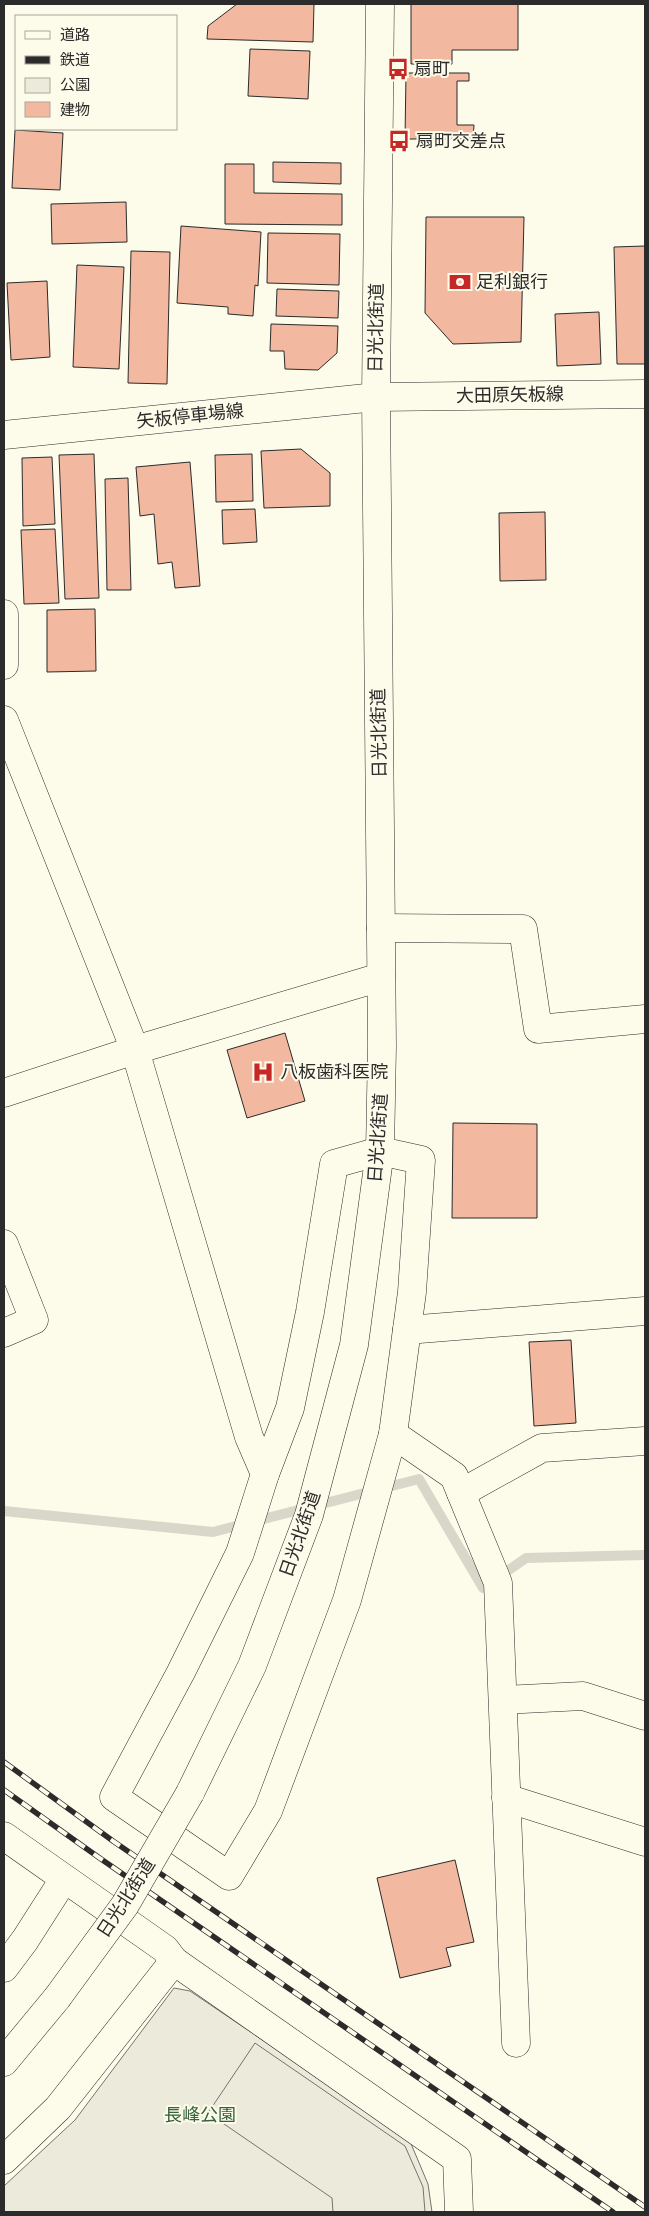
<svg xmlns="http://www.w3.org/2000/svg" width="649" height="2216" font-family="'Alegreya Sans','Noto Sans JP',sans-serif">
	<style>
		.green { fill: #ecebdb; stroke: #74746e }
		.parking { fill: #eceadb; stroke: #74746e }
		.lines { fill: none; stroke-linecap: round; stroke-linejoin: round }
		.stream { stroke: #d8d7c9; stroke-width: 10 }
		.building { fill: #f2b8a0; stroke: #2b2b2b }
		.minor-casing { stroke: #2b2b2b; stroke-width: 29 }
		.major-casing { stroke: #2b2b2b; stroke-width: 29 }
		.highway-casing { stroke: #2b2b2b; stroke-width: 29 }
		.minor { stroke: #fdfbea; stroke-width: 28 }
		.major { stroke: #fdfbea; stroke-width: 28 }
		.highway { stroke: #fdfbea; stroke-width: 28 }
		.rail-casing { stroke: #2b2b2b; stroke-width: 5.5 }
		.rail { stroke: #fdfbea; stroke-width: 4; stroke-dasharray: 11; stroke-linecap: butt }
		.highway-bridge-casing { stroke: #2b2b2b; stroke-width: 29; stroke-linecap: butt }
		.highway-bridge { stroke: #fdfbea; stroke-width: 28 }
		.labels { text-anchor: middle; stroke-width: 4; stroke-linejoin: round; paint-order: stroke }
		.poi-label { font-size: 18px; fill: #2b2b2b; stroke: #fdfbea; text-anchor: start }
		.street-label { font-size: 18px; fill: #2b2b2b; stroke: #fdfbea }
		.park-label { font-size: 18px; fill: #34623c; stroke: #fdfbea }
	</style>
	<rect width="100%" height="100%" fill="#fdfbea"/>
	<path class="green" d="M 174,1988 L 190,1991 L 409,2139 L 428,2184 L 432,2212 L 4,2212 L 4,2186 L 75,2120 Z"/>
	<path class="parking" d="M 255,2043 L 405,2146 L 423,2187 L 425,2212 L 333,2212 L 332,2198 L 208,2113 Z"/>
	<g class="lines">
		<path class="stream" d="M 4,1511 L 213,1532 L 419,1479 L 483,1588 L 526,1558 L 645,1555"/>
	</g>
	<g class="building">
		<path d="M 237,4 L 314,4 L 313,42 L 207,39 L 208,26 Z"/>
		<path d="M 411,4 L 518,4 L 518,50 L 452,50 L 452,64 L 411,64 Z"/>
		<path d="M 250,49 L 310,51 L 308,99 L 248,96 Z"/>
		<path d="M 406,73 L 469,73 L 469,81 L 457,81 L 457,125 L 474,125 L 473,139 L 405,139 Z"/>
		<path d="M 15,130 L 63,133 L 60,190 L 12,188 Z"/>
		<path d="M 273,162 L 341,163 L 341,184 L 273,182 Z"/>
		<path d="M 225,164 L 254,164 L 254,193 L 342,194 L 342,225 L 225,224 Z"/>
		<path d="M 126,202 L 127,242 L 52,244 L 51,204 Z"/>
		<path d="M 426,217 L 524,217 L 521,342 L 453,344 L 425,313 Z"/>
		<path d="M 181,226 L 261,232 L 258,286 L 255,285 L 253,316 L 228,314 L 228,307 L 177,303 Z"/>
		<path d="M 268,233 L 340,234 L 339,285 L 267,283 Z"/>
		<path d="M 645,246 L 645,364 L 617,364 L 614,247 Z"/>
		<path d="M 131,251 L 170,252 L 167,384 L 128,383 Z"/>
		<path d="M 77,265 L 124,267 L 119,369 L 73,367 Z"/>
		<path d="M 47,281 L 50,357 L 11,360 L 7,283 Z"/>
		<path d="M 277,289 L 339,291 L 338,318 L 276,316 Z"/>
		<path d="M 599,312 L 601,364 L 557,366 L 555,314 Z"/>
		<path d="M 271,324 L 338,326 L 337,353 L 318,370 L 285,369 L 284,351 L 270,351 Z"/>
		<path d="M 301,449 L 330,473 L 330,506 L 264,508 L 261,451 Z"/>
		<path d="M 94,454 L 99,598 L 65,599 L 59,455 Z"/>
		<path d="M 252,454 L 253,501 L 216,502 L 215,455 Z"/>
		<path d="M 52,457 L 55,524 L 23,526 L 22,458 Z"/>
		<path d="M 190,462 L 200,586 L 175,588 L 172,562 L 158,564 L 154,514 L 140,516 L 136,467 Z"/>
		<path d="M 128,478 L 131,590 L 107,590 L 105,479 Z"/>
		<path d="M 255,509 L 257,542 L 223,544 L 222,510 Z"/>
		<path d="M 545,512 L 546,580 L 500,581 L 499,513 Z"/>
		<path d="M 55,529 L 59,603 L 24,604 L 21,530 Z"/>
		<path d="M 95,609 L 96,671 L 47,672 L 47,610 Z"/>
		<path d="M 285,1033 L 305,1101 L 247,1118 L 227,1050 Z"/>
		<path d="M 453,1123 L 537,1124 L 537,1218 L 452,1218 Z"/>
		<path d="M 571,1340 L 576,1423 L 534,1426 L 529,1342 Z"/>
		<path d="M 455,1860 L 474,1942 L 446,1948 L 451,1966 L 400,1978 L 377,1878 Z"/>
	</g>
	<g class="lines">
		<g class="minor-casing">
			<g id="minor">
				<path d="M 4,614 L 4,665"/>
				<path d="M 4,720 L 135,1050 L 249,1437 L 265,1474"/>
				<path d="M 381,928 L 523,929 L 538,1029 L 645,1019"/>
				<path d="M 4,1093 L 135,1050 L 381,977"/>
				<path d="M 380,1151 L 421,1160 L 412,1292 L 393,1434 L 347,1600 L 268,1811 L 229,1876 L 114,1797 L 181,1672 L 240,1553 L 265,1474 L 290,1408 L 310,1312 L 334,1164 Z"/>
				<path d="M 4,1244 L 34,1320 L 4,1333"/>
				<path d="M 407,1330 L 645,1311"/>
				<path d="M 393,1434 L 454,1476 L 498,1583 L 516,2043"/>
				<path d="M 461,1493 L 542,1448 L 645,1441"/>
				<path d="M 503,1700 L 583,1696 L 645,1716"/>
				<path d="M 506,1798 L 645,1842"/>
				<path d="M 4,1836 L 165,1949 L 174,1961 L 457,2159 L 459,2212"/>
				<path d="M 4,1968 L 25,1940 L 64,1879"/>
				<path d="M 4,2160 L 58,2108 L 174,1961"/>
			</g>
		</g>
		<g class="major-casing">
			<path id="major" d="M 4,435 L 376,397 L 645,394"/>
		</g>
		<g class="highway-casing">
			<g id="highway">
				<path d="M 190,1793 L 252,1666 L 309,1515 L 354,1345 L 380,1151 L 382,1046 L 376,397 L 380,4"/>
				<path d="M 4,2062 L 57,1998"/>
			</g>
		</g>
		<use href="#minor" class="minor"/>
		<use href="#major" class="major"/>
		<use href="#highway" class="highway"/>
		<g class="rail-casing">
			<g id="rail">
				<path d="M 4,1762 L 113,1841 L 645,2207"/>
				<path d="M 4,1790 L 101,1859 L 613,2212"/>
			</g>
		</g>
		<use href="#rail" class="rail"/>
		<g class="highway-bridge-casing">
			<path id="highway-bridge" d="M 57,1998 L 125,1905 L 190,1793"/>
		</g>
		<use href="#highway-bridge" class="highway-bridge"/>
	</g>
	<defs>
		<g id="bus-bare" transform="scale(1.725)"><path d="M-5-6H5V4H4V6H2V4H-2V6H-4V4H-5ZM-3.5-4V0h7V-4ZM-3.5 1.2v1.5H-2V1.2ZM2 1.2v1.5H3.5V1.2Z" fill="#c62828" stroke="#fdfbea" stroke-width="2.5" paint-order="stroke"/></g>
		<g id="bank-bare" transform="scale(1.725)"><path d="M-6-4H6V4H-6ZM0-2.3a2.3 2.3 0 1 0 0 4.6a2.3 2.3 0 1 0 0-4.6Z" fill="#c62828" stroke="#fdfbea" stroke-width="2.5" paint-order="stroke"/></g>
		<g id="hospital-bare" transform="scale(1.725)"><path d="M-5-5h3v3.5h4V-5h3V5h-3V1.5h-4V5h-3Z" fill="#c62828" stroke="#fdfbea" stroke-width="2.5" paint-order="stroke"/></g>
	</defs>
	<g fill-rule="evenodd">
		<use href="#bus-bare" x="398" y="69"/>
		<use href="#bus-bare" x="399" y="141"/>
		<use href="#bank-bare" x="460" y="282"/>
		<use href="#hospital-bare" x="263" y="1072"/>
	</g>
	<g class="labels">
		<g class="poi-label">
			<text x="414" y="75">扇町</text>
			<text x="416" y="147">扇町交差点</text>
			<text x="476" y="288">足利銀行</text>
			<text x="280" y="1078">八板歯科医院</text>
		</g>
		<g class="street-label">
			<text transform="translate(376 328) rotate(-89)" y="6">日光北街道</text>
			<text transform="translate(510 395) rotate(-1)" y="6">大田原矢板線</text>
			<text transform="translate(190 416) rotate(-6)" y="6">矢板停車場線</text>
			<text transform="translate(379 733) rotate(-91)" y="6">日光北街道</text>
			<text transform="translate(378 1138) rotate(-86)" y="6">日光北街道</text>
			<text transform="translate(300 1534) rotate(-71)" y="6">日光北街道</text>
			<text transform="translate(126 1898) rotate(-57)" y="6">日光北街道</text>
		</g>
		<g class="park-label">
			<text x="200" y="2121">長峰公園</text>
		</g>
	</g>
	<rect width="649" height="2216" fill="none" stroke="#2b2b2b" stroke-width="10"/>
	<rect x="15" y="15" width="162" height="115" fill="#fdfbea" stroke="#a9a89e"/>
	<rect x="25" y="31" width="25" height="8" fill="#fdfbea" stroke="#a9a89e"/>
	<text x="60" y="40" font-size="15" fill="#2b2b2b">道路</text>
	<rect x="25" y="56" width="25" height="8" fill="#2b2b2b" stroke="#a9a89e"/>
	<text x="60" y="65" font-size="15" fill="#2b2b2b">鉄道</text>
	<rect x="25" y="78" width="25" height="15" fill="#ecebdb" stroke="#a9a89e"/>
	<text x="60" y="90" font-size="15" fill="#2b2b2b">公園</text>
	<rect x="25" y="102" width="25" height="15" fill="#f2b8a0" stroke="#a9a89e"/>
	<text x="60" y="115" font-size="15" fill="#2b2b2b">建物</text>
</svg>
